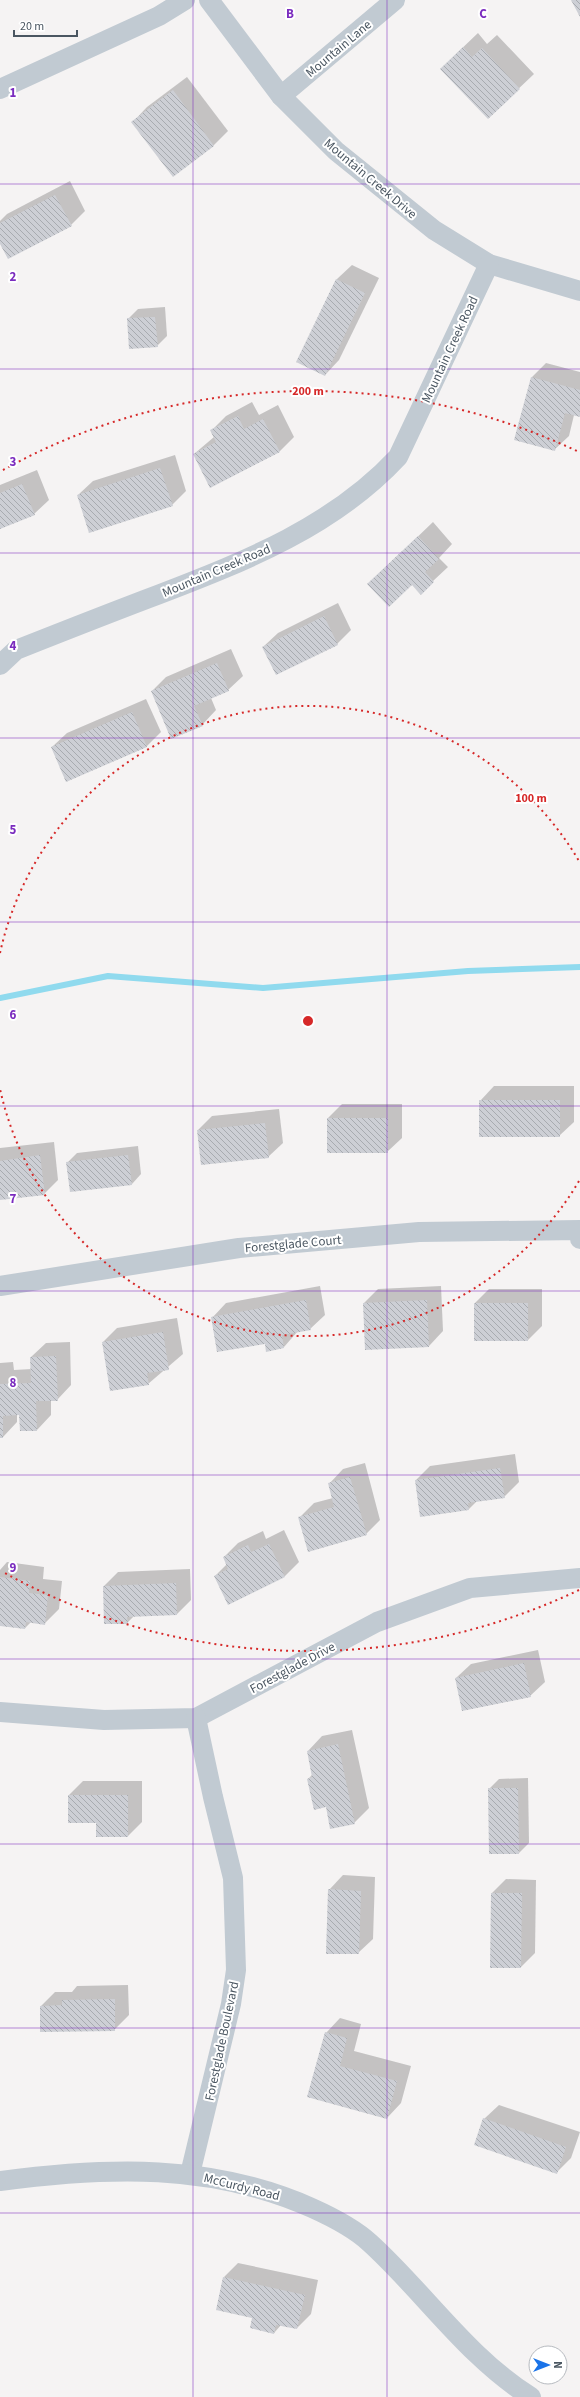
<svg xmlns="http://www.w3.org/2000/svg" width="580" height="2397" font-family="'Source Sans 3',sans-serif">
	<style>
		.shadow { fill: #0003 }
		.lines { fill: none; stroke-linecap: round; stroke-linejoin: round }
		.stream { stroke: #90daee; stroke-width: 6 }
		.building { fill: url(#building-back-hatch) }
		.minor { stroke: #c1cad2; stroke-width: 20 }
		.grid { fill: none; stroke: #7b2cbf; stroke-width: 1; stroke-opacity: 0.55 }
		.ring { fill: none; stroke: #d62828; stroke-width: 2; stroke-dasharray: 2 4 }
		.labels { text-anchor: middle; stroke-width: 4; stroke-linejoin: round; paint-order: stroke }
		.street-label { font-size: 13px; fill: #4a5661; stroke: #fff }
		.grid-label { font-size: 13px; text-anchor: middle; font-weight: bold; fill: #7b2cbf; stroke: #fff; stroke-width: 4; stroke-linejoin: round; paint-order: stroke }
		.centre { fill: #d62828; stroke: #fff; stroke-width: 2 }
		.ring-label { font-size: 12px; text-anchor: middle; font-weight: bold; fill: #d62828; stroke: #fff; stroke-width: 4; stroke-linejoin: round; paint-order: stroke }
	</style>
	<defs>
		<pattern id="building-back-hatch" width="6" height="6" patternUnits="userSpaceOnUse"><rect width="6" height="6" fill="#cdcfd5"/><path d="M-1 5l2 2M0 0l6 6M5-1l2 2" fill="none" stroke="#a8abb0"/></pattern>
	</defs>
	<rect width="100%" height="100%" fill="#f5f3f3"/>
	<g class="shadow">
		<path d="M 478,33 L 487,44 L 497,35 L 534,74 L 488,118 L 456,54 Z"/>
		<path d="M 187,77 L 228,131 L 214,145 L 173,176 L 133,122 L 147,107 Z"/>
		<path d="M 70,181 L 85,211 L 71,225 L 0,242 L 0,221 L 7,214 Z"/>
		<path d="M 352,265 L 379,278 L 339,360 L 325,375 L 298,361 L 337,279 Z"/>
		<path d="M 165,307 L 167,336 L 157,346 L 128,319 L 138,309 Z"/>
		<path d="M 546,363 L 580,372 L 580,416 L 574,415 L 569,436 L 554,450 L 515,439 L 532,377 Z"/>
		<path d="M 252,402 L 259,415 L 278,405 L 294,437 L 280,451 L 194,454 L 214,437 L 211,431 L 226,416 Z"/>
		<path d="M 175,455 L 186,491 L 172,505 L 78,495 L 93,481 Z"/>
		<path d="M 37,470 L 49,500 L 34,514 L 0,528 L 0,485 Z"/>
		<path d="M 433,522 L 452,544 L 439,558 L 448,567 L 433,581 L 412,583 L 383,570 Z"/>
		<path d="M 338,603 L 351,630 L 337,644 L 263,647 L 278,633 Z"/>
		<path d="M 231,649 L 243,676 L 228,690 L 211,698 L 216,710 L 202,725 L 152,691 L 166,677 Z"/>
		<path d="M 146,699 L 161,732 L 146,747 L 52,747 L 67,733 Z"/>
		<path d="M 494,1086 L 574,1086 L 574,1122 L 559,1136 L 480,1101 Z"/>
		<path d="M 342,1104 L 402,1104 L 402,1138 L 387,1152 L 328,1152 L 328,1118 Z"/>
		<path d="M 279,1109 L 283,1143 L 268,1157 L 198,1130 L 212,1116 Z"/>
		<path d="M 54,1142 L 58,1180 L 44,1194 L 0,1199 L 0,1148 Z"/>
		<path d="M 138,1146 L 141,1174 L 132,1184 L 67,1163 L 77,1153 Z"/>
		<path d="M 320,1286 L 325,1315 L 310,1329 L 298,1331 L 284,1347 L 267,1350 L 266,1342 L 212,1318 L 226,1303 Z"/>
		<path d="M 441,1286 L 443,1331 L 429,1346 L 366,1349 L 364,1303 L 378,1289 Z"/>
		<path d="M 489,1289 L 542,1289 L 542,1326 L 528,1340 L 475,1303 Z"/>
		<path d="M 177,1318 L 183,1354 L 148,1384 L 103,1342 L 117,1328 Z"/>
		<path d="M 70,1342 L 71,1385 L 57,1400 L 51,1400 L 51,1415 L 37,1430 L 20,1414 L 17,1414 L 17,1422 L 3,1437 L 0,1437 L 0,1363 L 13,1362 L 14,1370 L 32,1369 L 31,1357 L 46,1343 Z"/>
		<path d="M 515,1454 L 519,1482 L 504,1497 L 477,1501 L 469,1509 L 416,1480 L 430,1466 Z"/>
		<path d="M 365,1463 L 380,1520 L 366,1534 L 300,1517 L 314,1503 L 333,1498 L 329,1484 L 343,1469 Z"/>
		<path d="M 284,1530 L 299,1562 L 285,1576 L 228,1603 L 215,1576 L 227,1564 L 224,1557 L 238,1543 L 263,1531 L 266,1539 Z"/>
		<path d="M 7,1562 L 44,1567 L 43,1579 L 62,1581 L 59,1609 L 44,1624 L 31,1622 L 25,1628 L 0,1625 L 0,1570 Z"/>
		<path d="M 190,1569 L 191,1600 L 177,1614 L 134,1616 L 127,1623 L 104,1586 L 118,1572 Z"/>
		<path d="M 538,1650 L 545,1682 L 530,1696 L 456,1678 L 471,1664 Z"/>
		<path d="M 352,1730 L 369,1808 L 354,1823 L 326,1806 L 308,1779 L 313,1774 L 308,1751 L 322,1736 Z"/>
		<path d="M 528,1778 L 529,1843 L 519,1853 L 489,1789 L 499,1779 Z"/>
		<path d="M 83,1781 L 142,1781 L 142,1822 L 128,1836 L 97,1822 L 69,1795 Z"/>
		<path d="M 343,1875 L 375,1877 L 373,1939 L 358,1953 L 329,1890 Z"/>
		<path d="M 506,1879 L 536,1880 L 535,1953 L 521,1967 L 492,1893 Z"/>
		<path d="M 128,1985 L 129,2015 L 114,2030 L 41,2006 L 55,1992 L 72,1992 L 77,1986 Z"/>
		<path d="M 340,2018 L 361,2024 L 354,2051 L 411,2066 L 401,2103 L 387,2118 L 309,2097 L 326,2033 Z"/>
		<path d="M 499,2105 L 580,2132 L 571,2158 L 557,2172 L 484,2119 Z"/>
		<path d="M 238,2263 L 318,2280 L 311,2314 L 297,2328 L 281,2325 L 274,2333 L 224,2277 Z"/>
	</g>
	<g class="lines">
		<path class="stream" d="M 0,998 L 108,976 L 263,988 L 468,971 L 580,967"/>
	</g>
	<g class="building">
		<path d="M 571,0 L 580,0 L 580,17 Z"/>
		<path d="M 463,47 L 472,57 L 482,48 L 520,89 L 488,119 L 440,69 Z"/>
		<path d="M 173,90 L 214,146 L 173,177 L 131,122 Z"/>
		<path d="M 55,195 L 72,226 L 8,259 L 0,244 L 0,223 Z"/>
		<path d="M 336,279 L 365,293 L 325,376 L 296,362 Z"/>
		<path d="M 155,317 L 158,347 L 129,349 L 127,318 Z"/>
		<path d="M 531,377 L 580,390 L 580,417 L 565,413 L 555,451 L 514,440 Z"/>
		<path d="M 238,416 L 244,429 L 263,419 L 280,452 L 210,488 L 193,454 L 216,442 L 210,430 Z"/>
		<path d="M 160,468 L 173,506 L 89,533 L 77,495 Z"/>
		<path d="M 22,484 L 35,515 L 0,529 L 0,493 Z"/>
		<path d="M 418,536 L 439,559 L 425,572 L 434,582 L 421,595 L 412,585 L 389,607 L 367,584 Z"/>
		<path d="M 324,616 L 338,645 L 276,675 L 262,647 Z"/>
		<path d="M 217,663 L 229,691 L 194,706 L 203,726 L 171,739 L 151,691 Z"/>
		<path d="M 132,712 L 147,747 L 66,782 L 51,747 Z"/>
		<rect x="479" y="1100" width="81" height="37"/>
		<rect x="327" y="1118" width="61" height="35"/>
		<path d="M 265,1123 L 269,1158 L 201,1165 L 197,1130 Z"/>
		<path d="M 40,1155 L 45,1195 L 0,1200 L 0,1161 Z"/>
		<path d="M 128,1155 L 132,1185 L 70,1192 L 66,1162 Z"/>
		<path d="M 306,1300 L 311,1330 L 282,1335 L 284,1348 L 266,1352 L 265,1344 L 217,1352 L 211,1317 Z"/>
		<path d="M 427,1300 L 429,1347 L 365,1350 L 363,1303 Z"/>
		<rect x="474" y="1303" width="54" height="38"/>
		<path d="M 163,1332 L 169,1370 L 147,1373 L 149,1385 L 110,1391 L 102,1342 Z"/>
		<path d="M 56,1356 L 58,1401 L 36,1401 L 37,1431 L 20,1431 L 19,1415 L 3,1416 L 3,1438 L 0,1438 L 0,1384 L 31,1383 L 30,1357 Z"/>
		<path d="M 500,1468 L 505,1498 L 468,1503 L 469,1510 L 420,1517 L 415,1480 Z"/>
		<path d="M 350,1477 L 367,1535 L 308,1552 L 298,1517 L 334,1507 L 328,1483 Z"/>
		<path d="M 269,1544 L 285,1577 L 228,1605 L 214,1576 L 228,1569 L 223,1557 L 248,1545 L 251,1552 Z"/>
		<path d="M 0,1577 L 30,1581 L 29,1593 L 48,1595 L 45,1625 L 26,1622 L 25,1629 L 0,1626 Z"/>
		<path d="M 176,1583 L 177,1615 L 127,1617 L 128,1624 L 104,1624 L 103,1586 Z"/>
		<path d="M 524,1663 L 531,1697 L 462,1711 L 455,1678 Z"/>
		<path d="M 338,1744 L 355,1824 L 330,1829 L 326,1807 L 314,1810 L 307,1779 L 312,1777 L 307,1751 Z"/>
		<path d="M 488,1788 L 518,1788 L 519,1854 L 489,1854 Z"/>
		<path d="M 68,1795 L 128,1795 L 128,1837 L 96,1837 L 96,1823 L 68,1823 Z"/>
		<path d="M 328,1889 L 361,1891 L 359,1954 L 326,1954 Z"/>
		<path d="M 491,1893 L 522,1893 L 521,1968 L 490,1968 Z"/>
		<path d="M 115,1999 L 115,2031 L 40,2032 L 40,2006 L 62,2005 L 62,2000 Z"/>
		<path d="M 325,2032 L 347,2038 L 340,2066 L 397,2081 L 387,2119 L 307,2097 Z"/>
		<path d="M 483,2118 L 566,2147 L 557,2174 L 474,2145 Z"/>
		<path d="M 223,2277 L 305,2295 L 297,2329 L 276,2325 L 274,2334 L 250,2328 L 252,2318 L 216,2310 Z"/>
	</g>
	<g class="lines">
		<g class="minor">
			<path d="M 209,0 L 281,96 L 336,151 L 434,230 L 489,264 L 580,291"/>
			<path d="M 0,89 L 159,16 L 185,0"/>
			<path d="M 281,96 L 395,0"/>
			<path d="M 0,665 L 16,650 C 64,631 112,612 160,594 C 246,561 334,526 398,457 L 489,264"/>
			<path d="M 0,1286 L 239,1248 L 419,1232 L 580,1230 L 580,1239"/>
			<path d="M 0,1712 L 104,1720 L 196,1718 L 377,1622 L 470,1588 L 580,1578"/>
			<path d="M 190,2174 L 231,2004 L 236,1970 L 233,1878 L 213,1797 L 196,1718"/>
			<path d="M 0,2181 C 107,2167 212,2163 312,2208 C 332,2217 354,2228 370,2243 C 424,2292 468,2358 531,2397"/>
		</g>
	</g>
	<path class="grid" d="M 193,0 L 193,2397M 387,0 L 387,2397M 0,184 L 580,184M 0,369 L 580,369M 0,553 L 580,553M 0,738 L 580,738M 0,922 L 580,922M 0,1106 L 580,1106M 0,1291 L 580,1291M 0,1475 L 580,1475M 0,1659 L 580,1659M 0,1844 L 580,1844M 0,2028 L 580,2028M 0,2213 L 580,2213"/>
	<g class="ring">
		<path d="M579 1181A315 315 0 0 1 0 1089M0 953A315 315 0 0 1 579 861"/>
		<path d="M579 1590A630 630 0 0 1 3 1572M3 470A630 630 0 0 1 579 452"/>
	</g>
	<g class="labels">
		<g class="street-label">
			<text transform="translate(338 48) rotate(-40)" y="5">Mountain Lane</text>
			<text transform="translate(371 178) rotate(40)" y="5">Mountain Creek Drive</text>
			<text transform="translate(449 349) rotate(-65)" y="5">Mountain Creek Road</text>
			<text transform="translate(216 570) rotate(-23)" y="5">Mountain Creek Road</text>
			<text transform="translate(293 1243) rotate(-5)" y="5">Forestglade Court</text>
			<text transform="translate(292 1667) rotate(-28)" y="5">Forestglade Drive</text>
			<text transform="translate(221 2041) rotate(-78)" y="5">Forestglade Boulevard</text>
			<text transform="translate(242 2186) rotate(14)" y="5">McCurdy Road</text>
		</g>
	</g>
	<g class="grid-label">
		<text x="290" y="18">B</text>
		<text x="483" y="18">C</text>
		<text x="13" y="97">1</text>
		<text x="13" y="281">2</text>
		<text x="13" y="466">3</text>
		<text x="13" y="650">4</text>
		<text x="13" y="834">5</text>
		<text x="13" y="1019">6</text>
		<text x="13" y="1203">7</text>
		<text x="13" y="1387">8</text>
		<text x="13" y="1572">9</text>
	</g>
	<circle cx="308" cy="1021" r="6" class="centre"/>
	<g class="ring-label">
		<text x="308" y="395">200 m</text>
		<text x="531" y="802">100 m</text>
	</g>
	<g transform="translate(548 2365) rotate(90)"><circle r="19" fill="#ffffff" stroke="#b7bbc0"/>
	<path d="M0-3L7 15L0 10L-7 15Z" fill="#1a73e8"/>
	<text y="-6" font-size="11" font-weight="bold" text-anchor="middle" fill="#4a5661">N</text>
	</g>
	<path d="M14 30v6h63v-6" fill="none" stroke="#4a5661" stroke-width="2"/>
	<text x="20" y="30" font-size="12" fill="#4a5661" stroke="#ffffff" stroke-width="3" paint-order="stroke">20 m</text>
</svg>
